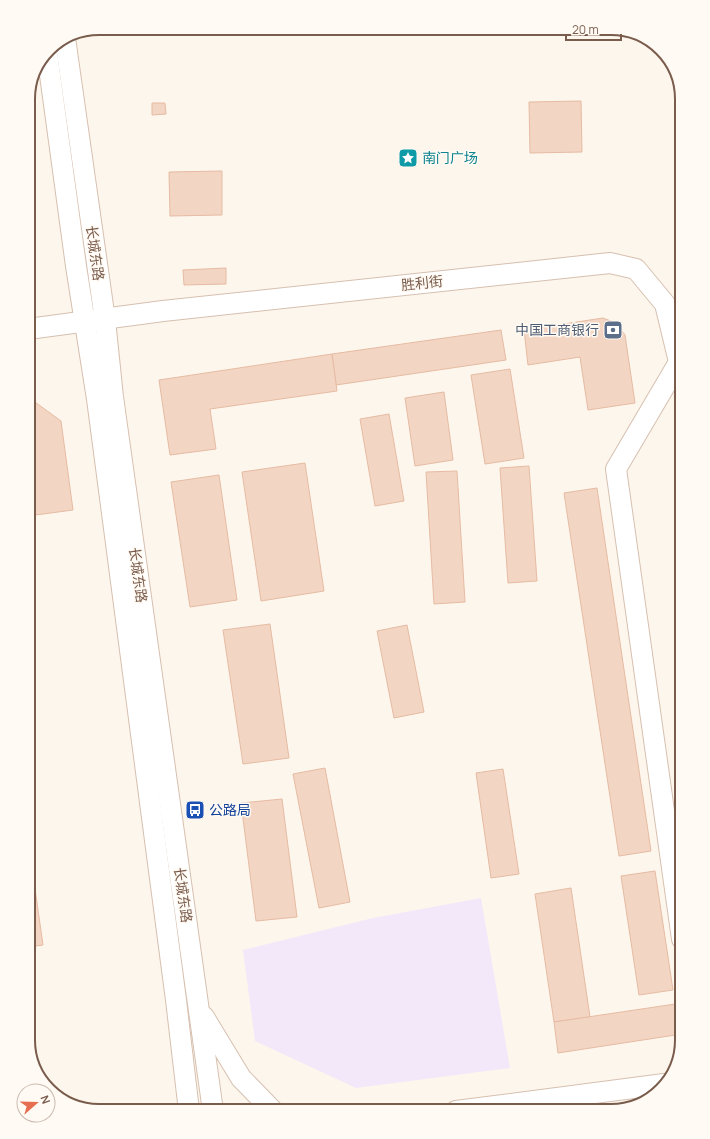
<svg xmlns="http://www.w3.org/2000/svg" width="710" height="1139" font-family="Manrope,'Noto Sans SC',sans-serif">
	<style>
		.education { fill: #f3e8fa }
		.building { fill: #f3d5c3; stroke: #e6bba3 }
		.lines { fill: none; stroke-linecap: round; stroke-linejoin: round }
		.secondary-casing { stroke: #d6c0b0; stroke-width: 22 }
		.secondary { stroke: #fff; stroke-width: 20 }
		.labels { text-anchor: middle; stroke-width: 3; stroke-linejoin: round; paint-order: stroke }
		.culture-label { font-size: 14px; fill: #0d838f; stroke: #fffaf3; text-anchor: start }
		.street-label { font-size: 14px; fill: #7a5c4d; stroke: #fffaf3 }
		.service-label { font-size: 14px; fill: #4e5e75; stroke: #fffaf3; text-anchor: end }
		.transit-label { font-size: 14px; fill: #164399; stroke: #fffaf3; text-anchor: start }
		.rim { fill: none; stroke: #7a5c4d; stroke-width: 2 }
	</style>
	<rect width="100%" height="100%" fill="#fdf6ec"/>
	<path class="education" d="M 481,898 L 510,1068 L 356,1088 L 255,1041 L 243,950 L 373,918 Z"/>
	<g class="building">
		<path d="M 581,101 L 582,152 L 530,153 L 529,102 Z"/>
		<path d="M 152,103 L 165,103 L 166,114 L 152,115 Z"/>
		<path d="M 222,171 L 222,215 L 170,216 L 169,172 Z"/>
		<path d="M 226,268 L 226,284 L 184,285 L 183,270 Z"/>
		<path d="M 603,318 L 616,323 L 625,335 L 635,403 L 588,410 L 580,357 L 528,365 L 524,330 Z"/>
		<path d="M 501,330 L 506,360 L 336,385 L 332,354 Z"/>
		<path d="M 332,354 L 337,391 L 210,409 L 216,449 L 170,455 L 159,380 Z"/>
		<path d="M 510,369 L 524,458 L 485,464 L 471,375 Z"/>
		<path d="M 444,392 L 453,460 L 415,466 L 405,398 Z"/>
		<path d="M 28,397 L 61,421 L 73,510 L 28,516 Z"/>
		<path d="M 389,414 L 404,501 L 375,506 L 360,419 Z"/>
		<path d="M 305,463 L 324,591 L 261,601 L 242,472 Z"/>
		<path d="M 529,466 L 537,581 L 508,583 L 500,468 Z"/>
		<path d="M 457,471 L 465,602 L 434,604 L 426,472 Z"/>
		<path d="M 219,475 L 237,600 L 190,607 L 171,482 Z"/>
		<path d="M 597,488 L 651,851 L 619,856 L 564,493 Z"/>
		<path d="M 270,624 L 289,758 L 243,764 L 223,630 Z"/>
		<path d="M 407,625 L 424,712 L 394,718 L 377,631 Z"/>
		<path d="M 325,768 L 350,902 L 319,908 L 293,774 Z"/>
		<path d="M 503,769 L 519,874 L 491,878 L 476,773 Z"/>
		<path d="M 282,799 L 297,917 L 256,921 L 241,803 Z"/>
		<path d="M 28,840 L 43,945 L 28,947 Z"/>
		<path d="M 655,871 L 673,990 L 639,995 L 621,876 Z"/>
		<path d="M 571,888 L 590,1017 L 554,1022 L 535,894 Z"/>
		<path d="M 682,1003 L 682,1034 L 558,1053 L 554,1022 Z"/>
	</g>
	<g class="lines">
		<g class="secondary-casing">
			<g id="secondary">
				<path d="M 65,38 L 105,320 L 113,397 L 213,1111"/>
				<path d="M 47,53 L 76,266 L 97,399 L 176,1000 L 189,1111"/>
				<path d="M 28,329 L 163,311 L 610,263 L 636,269 L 665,304 L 679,362"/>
				<path d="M 679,362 L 616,469 L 682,939"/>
				<path d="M 204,1017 L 241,1078 L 273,1111"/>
				<path d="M 456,1111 L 664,1084"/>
			</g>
		</g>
		<use href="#secondary" class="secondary"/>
	</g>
	<defs>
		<g id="sight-square" transform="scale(1)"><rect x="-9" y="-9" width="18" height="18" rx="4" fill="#0f9aa8" stroke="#fffaf3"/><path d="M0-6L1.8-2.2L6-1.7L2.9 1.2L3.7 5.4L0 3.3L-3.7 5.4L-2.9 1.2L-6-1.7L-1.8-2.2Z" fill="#fff"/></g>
		<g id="bank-square" transform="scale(1)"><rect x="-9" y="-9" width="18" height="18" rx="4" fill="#5c6f8a" stroke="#fffaf3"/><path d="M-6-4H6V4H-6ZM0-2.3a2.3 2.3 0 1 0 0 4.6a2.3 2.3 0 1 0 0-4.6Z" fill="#fff"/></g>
		<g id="bus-square" transform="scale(1)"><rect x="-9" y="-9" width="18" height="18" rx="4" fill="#1a4fb4" stroke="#fffaf3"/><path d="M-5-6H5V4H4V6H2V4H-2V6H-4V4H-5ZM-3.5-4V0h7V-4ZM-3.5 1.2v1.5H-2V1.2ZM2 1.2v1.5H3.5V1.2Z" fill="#fff"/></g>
	</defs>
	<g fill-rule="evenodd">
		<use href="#sight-square" x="408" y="158"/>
		<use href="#bank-square" x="613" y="330"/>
		<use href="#bus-square" x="195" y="810"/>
	</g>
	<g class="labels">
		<g class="culture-label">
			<text x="422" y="163">南门广场</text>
		</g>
		<g class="street-label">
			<text transform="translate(95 253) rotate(82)" y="5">长城东路</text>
			<text transform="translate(422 283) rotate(-6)" y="5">胜利街</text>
			<text transform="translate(138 575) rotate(82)" y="5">长城东路</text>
			<text transform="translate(183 895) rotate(82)" y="5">长城东路</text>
		</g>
		<g class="service-label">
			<text x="599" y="335">中国工商银行</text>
		</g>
		<g class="transit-label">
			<text x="209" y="815">公路局</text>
		</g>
	</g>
	<path d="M0 0H710V1139H0ZM99 35H611A64 64 0 0 1 675 99V1040A64 64 0 0 1 611 1104H99A64 64 0 0 1 35 1040V99A64 64 0 0 1 99 35Z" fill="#fffaf3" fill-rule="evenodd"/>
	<path class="rim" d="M99 35H611A64 64 0 0 1 675 99V1040A64 64 0 0 1 611 1104H99A64 64 0 0 1 35 1040V99A64 64 0 0 1 99 35Z"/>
	<g transform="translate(36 1103) rotate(70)"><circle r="19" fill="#fffaf3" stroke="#cabbb1"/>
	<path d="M0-3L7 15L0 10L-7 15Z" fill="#e76f51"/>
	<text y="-6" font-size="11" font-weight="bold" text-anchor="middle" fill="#7a5c4d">N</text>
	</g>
	<path d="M566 34v6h55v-6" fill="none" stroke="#7a5c4d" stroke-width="2"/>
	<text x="572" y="34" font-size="12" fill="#7a5c4d" stroke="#fffaf3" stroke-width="3" paint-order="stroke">20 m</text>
</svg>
